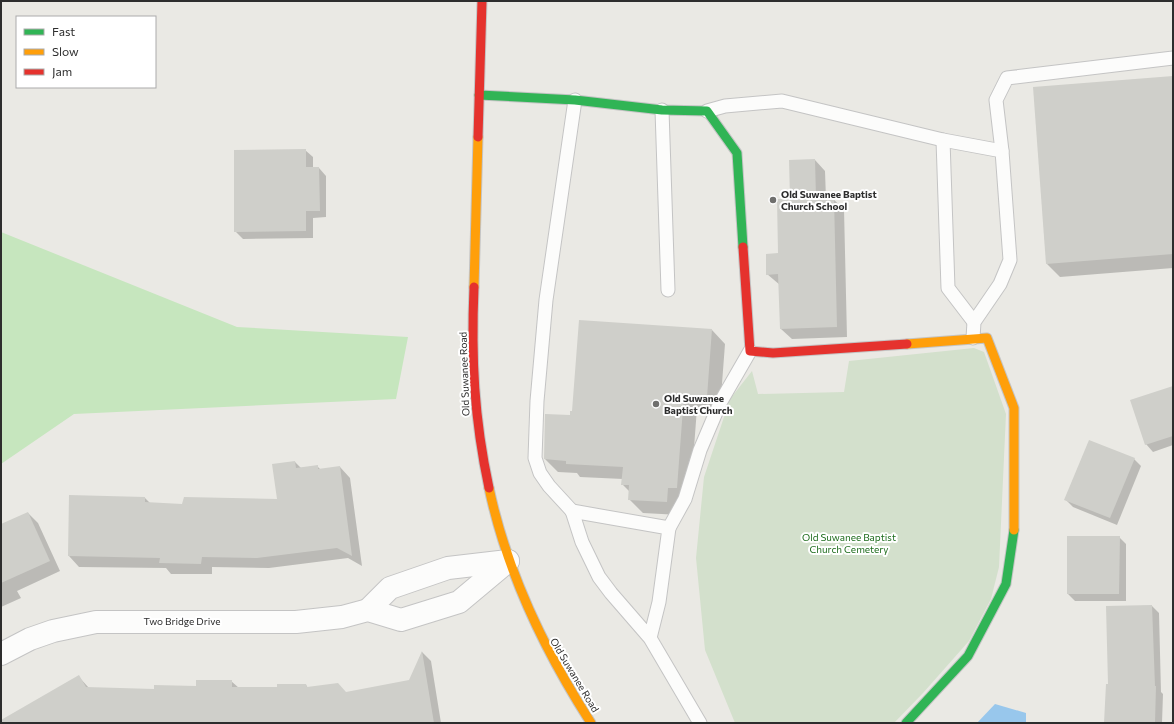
<svg xmlns="http://www.w3.org/2000/svg" width="1174" height="724" font-family="Commissioner,sans-serif">
	<style>
		.green { fill: #c6e6be }
		.cemetery { fill: #d3e0cc }
		.water { fill: #98c7ec }
		.shadow { fill: #0003 }
		.building { fill: #cfcfca }
		.lines { fill: none; stroke-linecap: round; stroke-linejoin: round }
		.lane-casing { stroke: #c4c4c4; stroke-width: 15 }
		.street-casing { stroke: #c4c4c4; stroke-width: 24 }
		.fast-casing { stroke: #c4c4c4; stroke-width: 11 }
		.slow-casing { stroke: #c4c4c4; stroke-width: 11 }
		.jam-casing { stroke: #c4c4c4; stroke-width: 11 }
		.lane { stroke: #fcfcfb; stroke-width: 13 }
		.street { stroke: #fcfcfb; stroke-width: 22 }
		.fast { stroke: #30b455; stroke-width: 9 }
		.slow { stroke: #ff9f0a; stroke-width: 9 }
		.jam { stroke: #e5322d; stroke-width: 9 }
		.poi-dot { fill: #6f6f6d; stroke: #fff; stroke-width: 1.5 }
		.labels { text-anchor: middle; stroke-width: 4; stroke-linejoin: round; paint-order: stroke }
		.poi-label { font-size: 10px; font-weight: bold; fill: #2d2d2d; stroke: #fff; text-anchor: start }
		.street-label { font-size: 10px; fill: #2d2d2d; stroke: #fff }
		.park-label { font-size: 10px; fill: #1d6c1c; stroke: #fff }
	</style>
	<rect width="100%" height="100%" fill="#eae9e4"/>
	<path class="green" d="M 1,232 L 237,327 L 408,337 L 396,399 L 74,414 L 1,464 Z"/>
	<path class="cemetery" d="M 974,348 L 984,352 L 1006,414 L 999,567 L 991,599 L 969,641 L 923,693 L 894,723 L 735,723 L 705,650 L 696,558 L 704,477 L 730,399 L 752,371 L 758,394 L 844,392 L 849,361 Z"/>
	<path class="water" d="M 995,704 L 1026,713 L 1026,723 L 977,723 Z"/>
	<g class="shadow">
		<path d="M 1173,77 L 1173,268 L 1060,277 L 1047,264 Z"/>
		<path d="M 305,150 L 313,157 L 313,168 L 319,168 L 326,176 L 326,217 L 313,218 L 313,238 L 243,239 L 235,231 Z"/>
		<path d="M 815,160 L 825,171 L 826,199 L 833,199 L 844,209 L 847,337 L 792,339 L 781,329 L 780,285 L 767,274 L 779,254 L 791,200 Z"/>
		<path d="M 712,330 L 725,344 L 720,410 L 697,408 L 690,501 L 680,515 L 643,513 L 629,499 L 630,492 L 622,484 L 623,479 L 580,477 L 577,473 L 558,472 L 545,459 L 571,416 Z"/>
		<path d="M 1173,387 L 1173,445 L 1153,452 L 1146,444 Z"/>
		<path d="M 1134,459 L 1141,466 L 1117,525 L 1073,507 L 1065,499 Z"/>
		<path d="M 295,462 L 301,468 L 317,466 L 321,470 L 340,467 L 350,478 L 362,566 L 348,558 L 269,568 L 212,567 L 212,574 L 171,574 L 166,568 L 79,567 L 69,556 L 145,498 L 150,503 L 182,505 L 278,500 Z"/>
		<path d="M 28,513 L 38,523 L 60,571 L 17,591 L 21,598 L 1,607 L 1,525 Z"/>
		<path d="M 1119,537 L 1126,544 L 1126,601 L 1075,601 L 1068,594 Z"/>
		<path d="M 1152,606 L 1159,613 L 1161,692 L 1163,694 L 1162,723 L 1105,723 L 1109,685 L 1107,607 Z"/>
		<path d="M 422,652 L 431,661 L 441,723 L 13,723 L 79,677 L 89,688 L 155,690 L 197,688 L 231,681 L 239,688 L 278,688 L 306,685 L 308,688 L 346,693 L 410,681 Z"/>
	</g>
	<g class="building">
		<path d="M 1173,76 L 1173,254 L 1046,264 L 1033,87 Z"/>
		<path d="M 306,149 L 306,167 L 319,167 L 320,211 L 306,211 L 306,231 L 234,232 L 234,150 Z"/>
		<path d="M 815,159 L 816,198 L 834,198 L 837,327 L 780,329 L 778,274 L 766,275 L 766,254 L 778,253 L 777,199 L 790,199 L 789,160 Z"/>
		<path d="M 579,320 L 712,329 L 707,397 L 684,395 L 677,488 L 668,488 L 667,502 L 628,500 L 629,485 L 621,485 L 623,467 L 566,464 L 566,461 L 544,459 L 545,414 L 570,415 L 570,411 L 572,411 Z"/>
		<path d="M 1173,386 L 1173,436 L 1145,445 L 1130,400 Z"/>
		<path d="M 1089,440 L 1135,458 L 1110,518 L 1064,500 Z"/>
		<path d="M 295,461 L 296,468 L 318,465 L 318,469 L 340,466 L 352,556 L 337,548 L 257,558 L 202,557 L 201,564 L 159,563 L 160,558 L 68,556 L 69,495 L 145,497 L 145,502 L 182,504 L 184,497 L 277,499 L 272,464 Z"/>
		<path d="M 28,512 L 50,561 L 1,583 L 1,524 Z"/>
		<path d="M 1067,536 L 1120,536 L 1119,594 L 1067,594 Z"/>
		<path d="M 1152,605 L 1155,686 L 1156,686 L 1155,723 L 1104,723 L 1106,684 L 1108,684 L 1106,606 Z"/>
		<path d="M 422,651 L 434,723 L 1,723 L 1,720 L 79,675 L 86,687 L 154,689 L 154,685 L 196,686 L 196,680 L 232,680 L 232,687 L 277,687 L 277,684 L 306,684 L 307,687 L 338,683 L 346,692 L 409,680 Z"/>
	</g>
	<g class="lines">
		<g class="lane-casing">
			<g id="lane">
				<path d="M 662,110 L 668,290"/>
				<path d="M 707,111 L 725,106 L 782,101 L 943,140 L 1002,151 L 1010,260 L 1000,284 L 974,322 L 973,338"/>
				<path d="M 943,140 L 948,288 L 974,322"/>
				<path d="M 1002,151 L 996,100 L 1007,78 L 1173,58"/>
				<path d="M 572,511 L 549,486 L 540,473 L 535,458 L 537,401 L 546,300 L 575,100"/>
				<path d="M 669,528 L 685,499 L 700,450 L 720,403 L 750,351"/>
				<path d="M 650,638 L 659,602 L 669,528 L 572,511 L 582,542 L 599,577 L 611,593 L 650,638 L 700,723"/>
			</g>
		</g>
		<g class="street-casing">
			<g id="street">
				<path d="M 368,610 L 390,588 L 448,568 L 508,561"/>
				<path d="M 1,654 L 30,639 L 53,631 L 96,622 L 296,622 L 342,617 L 368,610 L 401,620 L 459,602 L 508,561"/>
			</g>
		</g>
		<g class="fast-casing">
			<g id="fast">
				<path d="M 479,95 L 575,100 L 662,110 L 707,111 L 737,153 L 743,247"/>
				<path d="M 906,723 L 968,656 L 1006,584 L 1014,530"/>
			</g>
		</g>
		<g class="slow-casing">
			<g id="slow">
				<path d="M 474,287 L 478,137"/>
				<path d="M 907,344 L 987,338 L 1014,408 L 1014,530"/>
				<path d="M 489,488 C 507,573 544,650 591,723"/>
			</g>
		</g>
		<g class="jam-casing">
			<g id="jam">
				<path d="M 478,137 L 482,1"/>
				<path d="M 743,247 L 750,351 L 773,353 L 907,344"/>
				<path d="M 474,287 C 471,358 474,418 489,488"/>
			</g>
		</g>
		<use href="#lane" class="lane"/>
		<use href="#street" class="street"/>
		<use href="#fast" class="fast"/>
		<use href="#slow" class="slow"/>
		<use href="#jam" class="jam"/>
	</g>
	<g class="poi-dot">
		<circle cx="773" cy="200" r="4"/>
		<circle cx="656" cy="404" r="4"/>
	</g>
	<g class="labels">
		<g class="poi-label">
			<text x="781" y="198">Old Suwanee Baptist<tspan x="781" dy="12">Church School</tspan></text>
			<text x="664" y="402">Old Suwanee<tspan x="664" dy="12">Baptist Church</tspan></text>
		</g>
		<g class="street-label">
			<text transform="translate(464 374) rotate(-92)" y="4">Old Suwanee Road</text>
			<text x="182" y="625">Two Bridge Drive</text>
			<text transform="translate(575 675) rotate(59)" y="4">Old Suwanee Road</text>
		</g>
		<g class="park-label">
			<text x="849" y="541">Old Suwanee Baptist<tspan x="849" dy="12">Church Cemetery</tspan></text>
		</g>
	</g>
	<rect width="1174" height="724" fill="none" stroke="#2d2d2d" stroke-width="4"/>
	<rect x="16" y="16" width="140" height="72" fill="#ffffff" stroke="#ababab"/>
	<rect x="24" y="29" width="20" height="6" fill="#30b455" stroke="#ababab"/>
	<text x="52" y="36" font-size="12" fill="#2d2d2d">Fast</text>
	<rect x="24" y="49" width="20" height="6" fill="#ff9f0a" stroke="#ababab"/>
	<text x="52" y="56" font-size="12" fill="#2d2d2d">Slow</text>
	<rect x="24" y="69" width="20" height="6" fill="#e5322d" stroke="#ababab"/>
	<text x="52" y="76" font-size="12" fill="#2d2d2d">Jam</text>
</svg>
